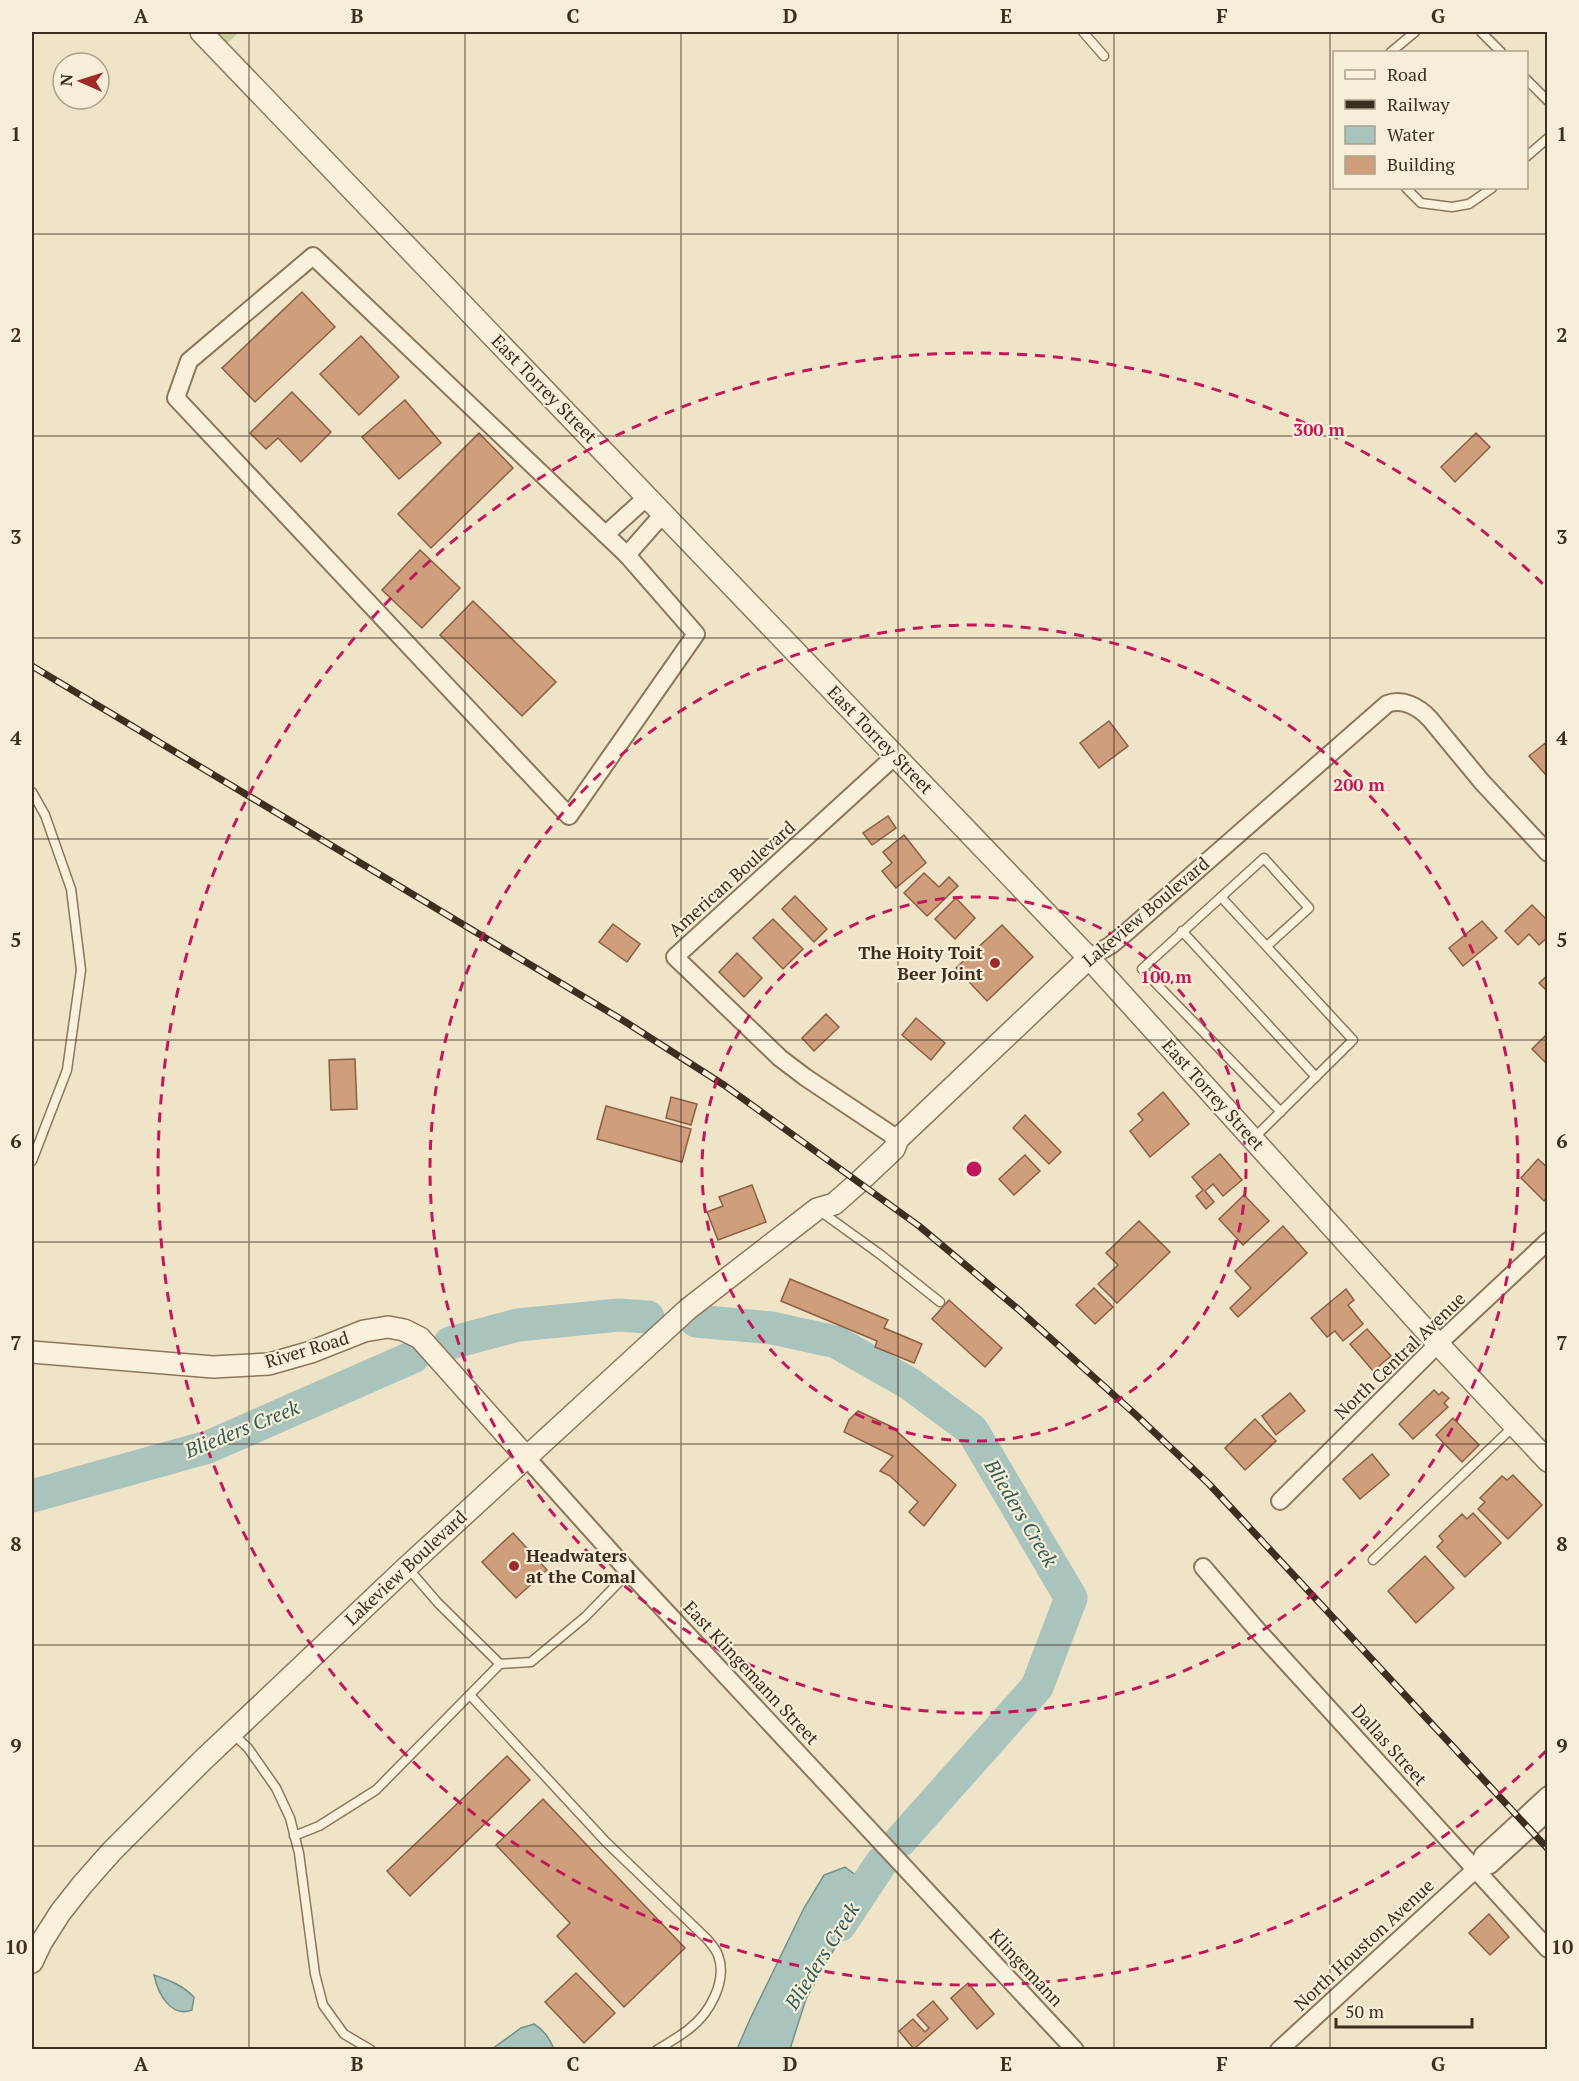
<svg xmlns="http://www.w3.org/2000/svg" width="1579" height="2081" font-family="'PT Serif',serif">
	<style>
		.green { fill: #c9cf9b }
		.water { fill: #a9c4bc; stroke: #6f938a; stroke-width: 1.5 }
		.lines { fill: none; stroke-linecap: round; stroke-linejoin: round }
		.river { stroke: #a9c4bc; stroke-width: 33 }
		.building { fill: #cf9f7d; stroke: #8d5f41; stroke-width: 1.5 }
		.service-casing { stroke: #8d765c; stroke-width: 11 }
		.minor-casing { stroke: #8d765c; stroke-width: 20 }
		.tertiary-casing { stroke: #8d765c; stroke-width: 24 }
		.service { stroke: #faf1dc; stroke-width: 8 }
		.minor { stroke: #faf1dc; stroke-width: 16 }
		.tertiary { stroke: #faf1dc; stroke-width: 21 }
		.rail-casing { stroke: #3d2e20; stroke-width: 7 }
		.rail { stroke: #f7eed8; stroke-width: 4.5; stroke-dasharray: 14; stroke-linecap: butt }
		.grid { fill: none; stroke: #3d2e20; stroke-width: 1.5; stroke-opacity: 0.55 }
		.ring { fill: none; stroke: #c2185b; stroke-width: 3; stroke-dasharray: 10 8 }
		.poi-dot { fill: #9e2a2b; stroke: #f7eed8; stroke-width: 2 }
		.labels { text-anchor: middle; stroke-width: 4.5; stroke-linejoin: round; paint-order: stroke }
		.street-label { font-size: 18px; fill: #3d2e20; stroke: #f7eed8 }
		.poi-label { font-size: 18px; font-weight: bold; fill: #3d2e20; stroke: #f7eed8; text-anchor: end }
		.water-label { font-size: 20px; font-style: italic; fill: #2f5d5a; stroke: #f7eed8 }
		.centre { fill: #c2185b; stroke: #f7eed8; stroke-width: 3 }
		.ring-label { font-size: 18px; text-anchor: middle; font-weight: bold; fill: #c2185b; stroke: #f7eed8; stroke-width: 4.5; stroke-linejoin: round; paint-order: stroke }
		.neatline { fill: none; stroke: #3d2e20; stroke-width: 2 }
		.grid-label { font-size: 20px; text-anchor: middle; font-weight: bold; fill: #3d2e20 }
	</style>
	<rect width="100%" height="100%" fill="#f0e4c8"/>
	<path class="green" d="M 201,32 L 240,32 L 219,50 Z"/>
	<g class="water">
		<path d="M 845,1867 L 857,1876 L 871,1897 L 837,1944 L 806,1999 L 790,2049 L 737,2049 L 751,2017 L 804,1908 L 824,1875 Z"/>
		<path d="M 154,1975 C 171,1981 182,1985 194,1997 L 192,2010 C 171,2018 158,1994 154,1975 Z"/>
		<path d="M 534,2024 C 545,2031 549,2038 554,2049 L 492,2049 L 521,2028 Z"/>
	</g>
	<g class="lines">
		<g class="river">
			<path d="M 696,1321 L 772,1328 L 836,1342 L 910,1384 L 972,1430 L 1071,1598 L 1037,1687 L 900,1841"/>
			<path d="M 450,1343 L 518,1325 L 619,1315 L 648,1317"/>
			<path d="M 32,1496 L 208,1447 L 413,1357"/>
			<path d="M 840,1925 L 881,1863"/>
		</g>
	</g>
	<g class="building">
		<path d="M 302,292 L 335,327 L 255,402 L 222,368 Z"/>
		<path d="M 361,336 L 399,377 L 359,415 L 320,374 Z"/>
		<path d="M 292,392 L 331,432 L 301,462 L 278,438 L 266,449 L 250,433 Z"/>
		<path d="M 405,400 L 441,443 L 399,479 L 362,437 Z"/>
		<path d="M 479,433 L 513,468 L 431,548 L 398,514 Z"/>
		<path d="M 1476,433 L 1490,447 L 1455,482 L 1441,467 Z"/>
		<path d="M 420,550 L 460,588 L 422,628 L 382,590 Z"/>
		<path d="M 473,601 L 556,682 L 522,716 L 440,635 Z"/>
		<path d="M 1109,721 L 1128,746 L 1099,768 L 1080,743 Z"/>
		<path d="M 1548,741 L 1548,774 L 1546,775 L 1529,756 Z"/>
		<path d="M 888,816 L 896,828 L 872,845 L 863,833 Z"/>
		<path d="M 904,835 L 926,863 L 896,888 L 882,871 L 892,863 L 883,852 Z"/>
		<path d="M 924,873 L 939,887 L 949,877 L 958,886 L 927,916 L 904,893 Z"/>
		<path d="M 795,896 L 827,929 L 814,942 L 782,909 Z"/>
		<path d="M 956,898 L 975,918 L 955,939 L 935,919 Z"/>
		<path d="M 1532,905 L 1548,921 L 1548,937 L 1539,945 L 1529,934 L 1518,945 L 1505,931 Z"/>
		<path d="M 773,919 L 803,949 L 783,969 L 753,938 Z"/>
		<path d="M 1482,921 L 1497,938 L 1463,966 L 1449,948 Z"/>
		<path d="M 613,924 L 640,944 L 627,962 L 599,942 Z"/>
		<path d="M 1002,925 L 1033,957 L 987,1001 L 956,968 Z"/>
		<path d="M 737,953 L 762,978 L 744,997 L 719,972 Z"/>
		<path d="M 1548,975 L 1548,992 L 1539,983 Z"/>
		<path d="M 826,1014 L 839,1027 L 814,1051 L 802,1038 Z"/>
		<path d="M 916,1018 L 945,1043 L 931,1060 L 902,1035 Z"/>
		<path d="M 1548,1033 L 1548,1065 L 1532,1049 Z"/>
		<path d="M 355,1059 L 357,1109 L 331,1110 L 329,1060 Z"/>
		<path d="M 1163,1092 L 1189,1124 L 1150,1157 L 1130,1131 L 1143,1120 L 1138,1114 Z"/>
		<path d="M 671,1097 L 697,1104 L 691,1125 L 666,1118 Z"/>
		<path d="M 606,1106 L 691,1129 L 682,1162 L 597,1139 Z"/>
		<path d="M 1025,1115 L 1061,1152 L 1049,1164 L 1013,1128 Z"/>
		<path d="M 1220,1154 L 1242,1180 L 1223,1196 L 1213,1184 L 1205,1191 L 1214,1202 L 1206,1209 L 1196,1196 L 1203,1190 L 1192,1177 Z"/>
		<path d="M 1025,1155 L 1040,1171 L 1014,1195 L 999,1179 Z"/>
		<path d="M 1538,1159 L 1548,1168 L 1548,1197 L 1544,1201 L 1521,1178 Z"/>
		<path d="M 752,1185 L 766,1222 L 718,1240 L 707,1212 L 723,1206 L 719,1197 Z"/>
		<path d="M 1244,1195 L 1269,1221 L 1243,1245 L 1219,1219 Z"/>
		<path d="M 1139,1221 L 1170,1252 L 1117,1303 L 1098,1284 L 1118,1265 L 1106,1253 Z"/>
		<path d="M 1283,1226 L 1307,1253 L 1238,1317 L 1230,1308 L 1251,1288 L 1235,1271 Z"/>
		<path d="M 790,1279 L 888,1320 L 884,1328 L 922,1344 L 914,1363 L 875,1347 L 877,1341 L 781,1301 Z"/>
		<path d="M 1094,1288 L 1113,1307 L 1095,1324 L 1076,1305 Z"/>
		<path d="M 1346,1289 L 1354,1300 L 1348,1305 L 1363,1324 L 1343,1341 L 1335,1331 L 1327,1337 L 1311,1318 Z"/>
		<path d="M 949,1300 L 1002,1348 L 985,1367 L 932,1319 Z"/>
		<path d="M 1367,1329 L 1391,1356 L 1373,1371 L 1350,1344 Z"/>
		<path d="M 1434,1390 L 1439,1395 L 1442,1392 L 1449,1398 L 1444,1403 L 1448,1407 L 1413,1439 L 1399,1424 Z"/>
		<path d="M 1290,1393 L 1305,1411 L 1276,1435 L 1262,1416 Z"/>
		<path d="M 858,1411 L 892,1427 L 956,1485 L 924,1526 L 909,1512 L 918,1502 L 890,1476 L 880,1471 L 893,1456 L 844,1432 L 849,1420 Z"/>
		<path d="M 1453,1418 L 1479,1445 L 1462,1462 L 1436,1435 Z"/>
		<path d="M 1255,1419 L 1276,1441 L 1245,1470 L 1225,1448 Z"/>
		<path d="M 1372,1454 L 1389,1475 L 1360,1499 L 1343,1479 Z"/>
		<path d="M 1513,1475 L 1542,1505 L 1508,1539 L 1478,1509 L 1485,1502 L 1480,1498 L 1502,1476 L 1507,1480 Z"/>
		<path d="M 1473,1513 L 1501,1543 L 1465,1577 L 1437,1547 L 1443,1541 L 1439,1536 L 1462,1514 L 1467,1519 Z"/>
		<path d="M 513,1533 L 547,1570 L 516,1598 L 482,1562 Z"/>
		<path d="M 1425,1556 L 1454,1588 L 1416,1623 L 1388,1591 Z"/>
		<path d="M 507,1756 L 530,1780 L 410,1896 L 387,1871 Z"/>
		<path d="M 543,1799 L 685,1948 L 624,2007 L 557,1936 L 570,1923 L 496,1845 Z"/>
		<path d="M 1489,1914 L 1509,1937 L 1490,1955 L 1469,1933 Z"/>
		<path d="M 576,1973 L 615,2013 L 584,2043 L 545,2002 Z"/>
		<path d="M 968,1983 L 994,2014 L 977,2029 L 951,1998 Z"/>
		<path d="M 933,2001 L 948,2019 L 914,2049 L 899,2031 L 913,2019 L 925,2032 L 929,2028 L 917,2015 Z"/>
	</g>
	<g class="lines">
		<g class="service-casing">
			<g id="service">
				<path d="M 1083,32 L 1104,56"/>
				<path d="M 1481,32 L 1501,52"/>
				<path d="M 1391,52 L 1415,32"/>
				<path d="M 1526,79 L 1548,101"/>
				<path d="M 1526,157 L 1548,138"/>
				<path d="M 1406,188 L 1421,203 L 1452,207 L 1469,204 L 1492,188"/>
				<path d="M 32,792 L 45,815 L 71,889 L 81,970 L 67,1070 L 32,1161"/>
				<path d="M 1221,897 L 1264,858 L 1309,908 L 1267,946"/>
				<path d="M 1182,931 L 1316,1077"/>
				<path d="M 1253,1139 L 1353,1040 L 1221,897 L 1142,969 L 1281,1112"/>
				<path d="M 820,1211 L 881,1255 L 940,1302"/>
				<path d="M 1373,1560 L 1514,1426"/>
				<path d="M 407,1567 L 438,1603 L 500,1664 L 531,1662 L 585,1617 L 629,1572"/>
				<path d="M 470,1695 L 606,1842 L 707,1939 C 711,1944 716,1949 718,1955 C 728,1981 709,2014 689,2029 C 679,2037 668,2043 657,2050"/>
				<path d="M 232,1733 L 248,1748 L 276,1788 L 290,1818 L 299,1853 L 315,1974 L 323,2005 L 344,2034 L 371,2050"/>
				<path d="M 294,1836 L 319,1826 L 376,1790 L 500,1664"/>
			</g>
		</g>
		<g class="minor-casing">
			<g id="minor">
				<path d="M 313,256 L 627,555 L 696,634 L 569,816 L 176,398 L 189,361 Z"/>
				<path d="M 606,534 L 647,497"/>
				<path d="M 627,555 L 663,514"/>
				<path d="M 895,756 L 675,957 L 780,1058 L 805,1077 L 898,1139"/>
				<path d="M 1089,958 L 1111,945 L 1129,930 L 1387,704 C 1403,698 1419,707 1430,719 L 1482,782 L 1548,853"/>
				<path d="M 526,1457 L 629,1572 L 1075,2050"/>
				<path d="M 1280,1501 L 1438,1344 L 1548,1241"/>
				<path d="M 1203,1567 L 1258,1631 L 1548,1949"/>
				<path d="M 1476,1869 L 1490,1865 L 1548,1812"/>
				<path d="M 1279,2050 L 1476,1869 L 1483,1855 L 1548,1795"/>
			</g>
		</g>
		<g class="tertiary-casing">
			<g id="tertiary">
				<path d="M 201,32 L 1089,958 L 1438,1344 L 1548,1461"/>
				<path d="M 32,1352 L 213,1367 L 269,1364 L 311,1352 L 364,1331 L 388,1327 L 404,1330 L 420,1338 L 526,1457"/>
				<path d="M 32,1962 L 41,1943 L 60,1913 L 82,1885 L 112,1851 L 203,1760 L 407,1567 L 688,1309 L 817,1209 L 834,1204 L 859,1182 L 894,1149 L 898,1139 L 1089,958"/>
			</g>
		</g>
		<use href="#service" class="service"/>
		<use href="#minor" class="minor"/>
		<use href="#tertiary" class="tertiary"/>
		<g class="rail-casing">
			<path id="rail" d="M 32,666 L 624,1021 L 724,1085 L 919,1226 L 1018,1309 L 1135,1414 L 1209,1484 L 1548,1849"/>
		</g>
		<use href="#rail" class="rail"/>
	</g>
	<path class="grid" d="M 249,32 L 249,2050M 465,32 L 465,2050M 681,32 L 681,2050M 898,32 L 898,2050M 1114,32 L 1114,2050M 1330,32 L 1330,2050M 32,234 L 1548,234M 32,436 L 1548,436M 32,638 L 1548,638M 32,839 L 1548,839M 32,1040 L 1548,1040M 32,1242 L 1548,1242M 32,1444 L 1548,1444M 32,1645 L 1548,1645M 32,1846 L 1548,1846"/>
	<g class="ring">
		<circle cx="974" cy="1169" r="272"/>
		<circle cx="974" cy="1169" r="544"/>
		<path d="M1546 1751A816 816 0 1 1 1546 587"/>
	</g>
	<g class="poi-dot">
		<circle cx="995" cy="963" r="6"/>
		<circle cx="514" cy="1566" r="6"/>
	</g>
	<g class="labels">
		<g class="street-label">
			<text transform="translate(544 389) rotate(46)" y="6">East Torrey Street</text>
			<text transform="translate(880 740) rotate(46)" y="6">East Torrey Street</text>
			<text transform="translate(732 879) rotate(-42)" y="6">American Boulevard</text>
			<text transform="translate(1146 912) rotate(-40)" y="6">Lakeview Boulevard</text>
			<text transform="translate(1213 1095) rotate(48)" y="6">East Torrey Street</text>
			<text transform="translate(307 1350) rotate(-17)" y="6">River Road</text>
			<text transform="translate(1400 1356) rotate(-44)" y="6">North Central Avenue</text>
			<text transform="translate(406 1568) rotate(-43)" y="6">Lakeview Boulevard</text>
			<text transform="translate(751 1673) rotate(47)" y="6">East Klingemann Street</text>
			<text transform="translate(1389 1745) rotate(48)" y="6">Dallas Street</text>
			<text transform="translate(1364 1945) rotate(-43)" y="6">North Houston Avenue</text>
			<text transform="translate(1026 1968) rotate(47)" y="6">Klingemann</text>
		</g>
		<g class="poi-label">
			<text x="983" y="959">The Hoity Toit<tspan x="983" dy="21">Beer Joint</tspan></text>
			<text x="526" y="1562" text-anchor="start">Headwaters<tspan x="526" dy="21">at the Comal</tspan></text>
		</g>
		<g class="water-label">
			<text transform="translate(242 1429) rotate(-22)" y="7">Blieders Creek</text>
			<text transform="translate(1021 1513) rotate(59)" y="7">Blieders Creek</text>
			<text transform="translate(822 1956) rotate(-58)" y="7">Blieders Creek</text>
		</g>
	</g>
	<circle cx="974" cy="1169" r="9" class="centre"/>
	<g class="ring-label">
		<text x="1319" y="436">300 m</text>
		<text x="1359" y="791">200 m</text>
		<text x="1166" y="983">100 m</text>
	</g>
	<rect width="1579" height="2081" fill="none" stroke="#f7eed8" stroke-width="66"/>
	<rect x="1333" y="51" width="195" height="138" fill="#f7eed8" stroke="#ada18e" stroke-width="1.5"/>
	<rect x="1345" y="70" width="30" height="9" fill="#faf1dc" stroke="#ada18e" stroke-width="1.5"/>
	<text x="1387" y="81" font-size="18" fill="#3d2e20">Road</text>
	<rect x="1345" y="100" width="30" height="9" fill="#3d2e20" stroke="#ada18e" stroke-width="1.5"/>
	<text x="1387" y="111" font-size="18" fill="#3d2e20">Railway</text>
	<rect x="1345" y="126" width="30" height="18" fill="#a9c4bc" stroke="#ada18e" stroke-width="1.5"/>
	<text x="1387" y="141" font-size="18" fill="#3d2e20">Water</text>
	<rect x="1345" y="156" width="30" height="18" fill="#cf9f7d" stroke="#ada18e" stroke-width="1.5"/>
	<text x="1387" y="171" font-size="18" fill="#3d2e20">Building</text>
	<g transform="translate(81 81) rotate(273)"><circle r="28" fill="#f7eed8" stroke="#ada18e" stroke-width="1.5"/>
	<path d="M0-4.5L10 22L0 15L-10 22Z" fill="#9e2a2b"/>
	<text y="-9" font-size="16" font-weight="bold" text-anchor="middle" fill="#3d2e20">N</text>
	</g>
	<path d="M1336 2018v9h136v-9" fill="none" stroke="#3d2e20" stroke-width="3"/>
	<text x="1345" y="2018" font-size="18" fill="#3d2e20" stroke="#f7eed8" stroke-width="4.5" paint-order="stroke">50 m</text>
	<rect x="33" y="33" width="1513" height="2015" class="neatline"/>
	<g class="grid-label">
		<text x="141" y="23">A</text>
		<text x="357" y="23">B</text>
		<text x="573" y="23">C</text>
		<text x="790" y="23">D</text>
		<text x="1006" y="23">E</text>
		<text x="1222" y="23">F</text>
		<text x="1438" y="23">G</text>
		<text x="16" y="141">1</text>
		<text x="1562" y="141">1</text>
		<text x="16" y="342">2</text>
		<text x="1562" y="342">2</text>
		<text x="16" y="544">3</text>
		<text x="1562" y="544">3</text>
		<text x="16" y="745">4</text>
		<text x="1562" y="745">4</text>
		<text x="16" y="947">5</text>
		<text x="1562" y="947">5</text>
		<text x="16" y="1148">6</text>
		<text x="1562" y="1148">6</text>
		<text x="16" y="1350">7</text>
		<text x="1562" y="1350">7</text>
		<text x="16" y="1551">8</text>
		<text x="1562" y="1551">8</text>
		<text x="16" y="1753">9</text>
		<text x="1562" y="1753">9</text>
		<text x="16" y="1954">10</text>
		<text x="1562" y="1954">10</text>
		<text x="141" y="2071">A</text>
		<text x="357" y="2071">B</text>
		<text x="573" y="2071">C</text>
		<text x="790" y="2071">D</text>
		<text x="1006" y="2071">E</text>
		<text x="1222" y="2071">F</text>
		<text x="1438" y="2071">G</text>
	</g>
</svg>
